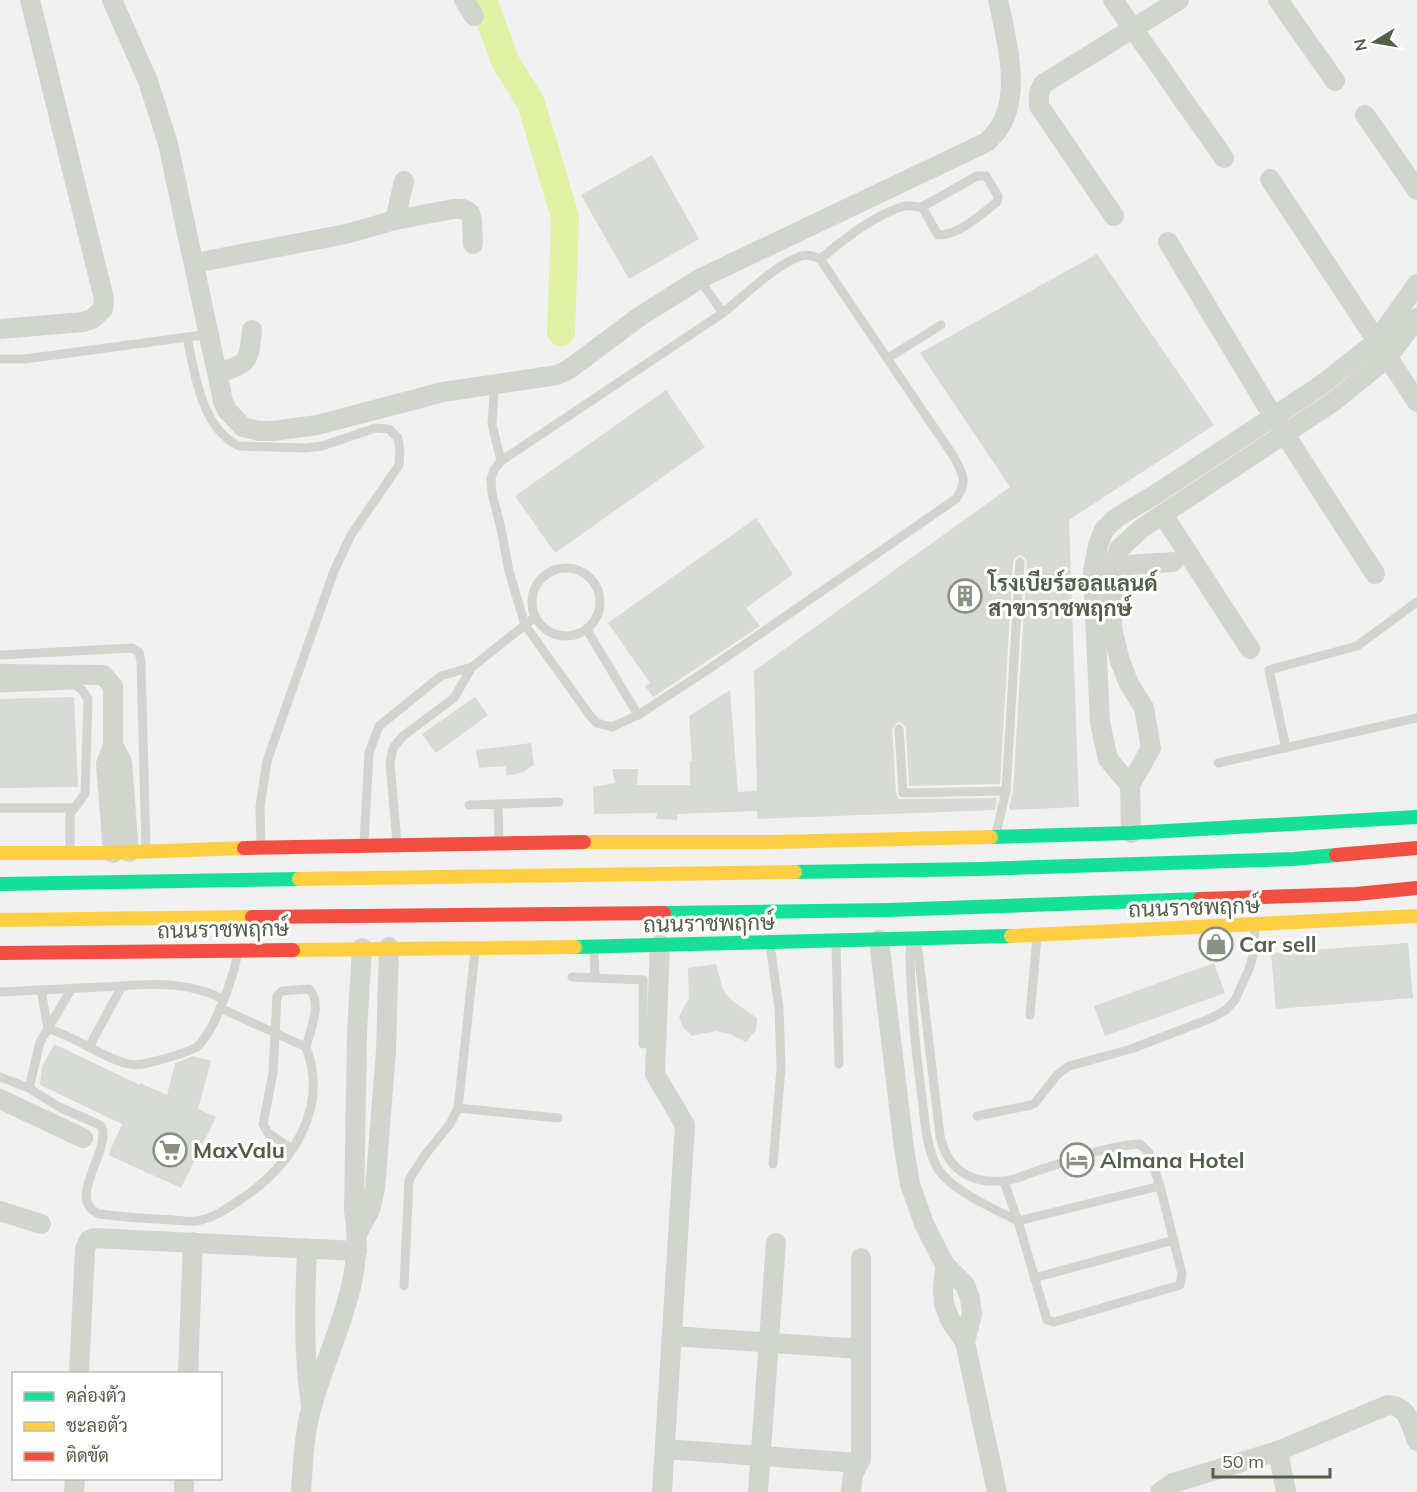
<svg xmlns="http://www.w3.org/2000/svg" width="1417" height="1492" font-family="Mulish,Sarabun,sans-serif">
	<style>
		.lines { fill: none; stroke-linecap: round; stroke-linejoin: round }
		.river { stroke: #e1f2a6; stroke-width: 28 }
		.building { fill: #d8dad6 }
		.lane { stroke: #d2d5ce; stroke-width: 9 }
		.street { stroke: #d2d5ce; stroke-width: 20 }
		.fast { stroke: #16e098; stroke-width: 14 }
		.slow { stroke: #ffcf43; stroke-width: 14 }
		.jam { stroke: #f24e42; stroke-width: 14 }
		.labels { text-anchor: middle; stroke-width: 6; stroke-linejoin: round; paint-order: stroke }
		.poi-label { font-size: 22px; font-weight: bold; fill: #535f46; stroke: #fff; text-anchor: start }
		.street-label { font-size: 22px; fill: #535f46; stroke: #fff }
	</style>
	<rect width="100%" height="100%" fill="#f1f1f1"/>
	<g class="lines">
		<path class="river" d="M 483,0 L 505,61 L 531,103 L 565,217 L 561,332"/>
	</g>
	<g class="building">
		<path d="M 652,155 L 699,239 L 629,279 L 581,195 Z"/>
		<path d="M 1097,254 L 1214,425 L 1069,520 L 1079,807 L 1009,810 L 1013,791 L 1027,562 L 1024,557 L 1020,555 L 1015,558 L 1013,562 L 1000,784 L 909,786 L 906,728 L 902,723 L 898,722 L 892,729 L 896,793 L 899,799 L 997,798 L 995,810 L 757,819 L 757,811 L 677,814 L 677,820 L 656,819 L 657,813 L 594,814 L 593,787 L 615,783 L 612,769 L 638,769 L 637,785 L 690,785 L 690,761 L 692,761 L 689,716 L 730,690 L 738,792 L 757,791 L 754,671 L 1010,487 L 920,353 Z"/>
		<path d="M 666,390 L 705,447 L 555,553 L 515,496 Z"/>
		<path d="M 756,518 L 793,574 L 746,608 L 760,626 L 653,697 L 645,686 L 650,683 L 608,623 Z"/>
		<path d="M 74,697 L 78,787 L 0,788 L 0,699 Z"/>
		<path d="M 475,697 L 488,715 L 436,753 L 422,734 Z"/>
		<path d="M 531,743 L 534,765 L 523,772 L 506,776 L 506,766 L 479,768 L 476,750 Z"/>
		<path d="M 1408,943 L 1413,998 L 1276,1009 L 1271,953 Z"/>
		<path d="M 1214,963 L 1225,993 L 1105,1036 L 1094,1006 Z"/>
		<path d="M 716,964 L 723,990 L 731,1000 L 757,1018 L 756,1030 L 746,1042 L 730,1034 L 716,1031 L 692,1036 L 683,1027 L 679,1016 L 689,998 L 688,968 Z"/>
		<path d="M 54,1044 L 140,1085 L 140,1083 L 167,1095 L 175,1063 L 193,1056 L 211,1061 L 198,1109 L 216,1117 L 181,1188 L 108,1155 L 122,1124 L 40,1085 L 42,1067 Z"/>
	</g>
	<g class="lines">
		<g class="lane">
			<path d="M 820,259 C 845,239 872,216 904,206 C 909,205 916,207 922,207 L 938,235 C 960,235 980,215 997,202 L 998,196 L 986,176 L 977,176 L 922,207"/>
			<path d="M 699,279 L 723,313 C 745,295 775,265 801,256 C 807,254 814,256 820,259 L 954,457 C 963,474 968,482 956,499 L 706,671 L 638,715 L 612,727 L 597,723 L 591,717 L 525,625 L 509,571 L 501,529 L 492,493 L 491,478 L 494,470 L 501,461 L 723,313"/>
			<path d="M 187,337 C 195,374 201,428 239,446 L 305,448 L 322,446 L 375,428 L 389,429 L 398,438 L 400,450 L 399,465 L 351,535 L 334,571 L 286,707 L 267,761 L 260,807 L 261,845"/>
			<path d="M 888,358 L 941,325"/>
			<path d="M 0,359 L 25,359 L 210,334"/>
			<path d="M 494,395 L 492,424 L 501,461"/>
			<circle cx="566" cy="602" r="34"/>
			<path d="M 587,630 L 638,715"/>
			<path d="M 0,655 L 132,648 L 139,652 L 141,662 L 146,848"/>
			<path d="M 0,688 L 76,685 L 83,691 L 88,699 L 85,794 L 70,814 L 70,851"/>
			<path d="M 899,729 L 903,793 L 1006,791"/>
			<path d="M 1286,748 L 1269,670 L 1357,646 L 1417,602"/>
			<path d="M 1218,763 L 1417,718"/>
			<path d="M 498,804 L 499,840"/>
			<path d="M 469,805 L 559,802"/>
			<path d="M 0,808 L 72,808"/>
			<path d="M 996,834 L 1006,791 L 1020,562"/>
			<path d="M 364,843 L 369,753 L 379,726 L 441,676 L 472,667"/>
			<path d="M 397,843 L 390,763 L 393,748 L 403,736 L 454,698 L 472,667 L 535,617"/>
			<path d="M 917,942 L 940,1136 C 947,1168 969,1184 1003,1181 C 1013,1181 1024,1175 1034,1172 C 1065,1162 1108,1145 1140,1144 L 1149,1153 L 1160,1186 L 1182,1274 L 1180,1285 L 1054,1322 L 1047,1320 L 1018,1221 L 1004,1182"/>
			<path d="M 910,943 C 910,995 915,1046 922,1098 C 925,1122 926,1148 938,1169 C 953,1192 995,1209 1018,1221 L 1160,1186"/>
			<path d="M 836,944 L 839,1064"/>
			<path d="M 770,945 L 779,1008 L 781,1068 L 773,1164"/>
			<path d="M 594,950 L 595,978"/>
			<path d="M 572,977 L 643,980 L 643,1044"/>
			<path d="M 41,990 L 48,1029"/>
			<path d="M 0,992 L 122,986"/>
			<path d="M 1030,1015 L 1037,937"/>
			<path d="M 48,1029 C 76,1036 100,1057 128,1064 C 139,1067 150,1062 160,1060 C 171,1057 185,1053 195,1048 C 212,1038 237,971 237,952"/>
			<path d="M 89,1047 L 122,986 C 157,983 192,983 223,999"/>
			<path d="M 0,1077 L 29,1088 L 59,1107 L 98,1124 L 102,1127 C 110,1154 65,1199 99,1214 C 124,1217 148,1219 173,1220 C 180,1220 188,1222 196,1221 C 212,1219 228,1208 241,1199 C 291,1166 330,1109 306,1047 L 220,1008"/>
			<path d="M 29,1088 L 40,1042 L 72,988"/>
			<path d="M 458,1108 L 558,1118"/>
			<path d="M 977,1116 L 1031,1105 L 1035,1103 L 1057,1075 L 1069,1066 L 1131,1049 L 1209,1019 L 1226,1010 L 1235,1000 L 1249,969 L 1254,952 L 1255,928"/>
			<path d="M 292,1149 L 268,1133 L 263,1124 L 273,1073 L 277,996 L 282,991 L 309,989 C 323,1002 310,1031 306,1047"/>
			<path d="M 1034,1278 L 1174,1240"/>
			<path d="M 404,1286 L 409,1180 L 425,1155 L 450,1124 L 458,1108 L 475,951"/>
		</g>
		<g class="street">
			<path d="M 112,0 L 148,81 L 168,144 L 223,401 L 227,410 L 243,427 L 259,431 L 273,431 L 317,425 L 443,392 L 557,375 L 568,370 L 639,317 L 699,279 L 987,142 C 991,137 996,133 999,128 C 1022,94 1006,37 998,0"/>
			<path d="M 464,0 L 474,16"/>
			<path d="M 1113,0 L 1224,158"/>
			<path d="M 1278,0 L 1335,81"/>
			<path d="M 1365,115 L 1417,190"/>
			<path d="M 1270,179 L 1417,402"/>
			<path d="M 1114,216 L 1039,106 L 1039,93 L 1043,84 L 1179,0"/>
			<path d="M 395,220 L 453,209 L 463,209 L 470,213 L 472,220 L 473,244"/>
			<path d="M 1168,242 L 1273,416 L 1375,574"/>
			<path d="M 195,263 L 346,234 L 395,220 L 404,181"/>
			<path d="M 0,329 L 83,322 L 92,319 L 103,309 L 104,299 L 30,0"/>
			<path d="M 218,373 C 249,363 249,362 252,330"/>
			<path d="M 1163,515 L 1250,649"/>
			<path d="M 1113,566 L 1173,562"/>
			<path d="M 0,674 L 103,675 L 113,686 L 113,745"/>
			<path d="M 1130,785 L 1108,759 L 1100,723 L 1093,572 L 1098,545 L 1104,530 L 1116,518 L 1156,494 L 1320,386 L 1376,342 L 1417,284"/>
			<path d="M 1131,833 L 1130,785 L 1151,748 L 1144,708 L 1129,684 L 1120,661 L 1112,628 L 1113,566 L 1119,549 L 1142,528 L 1333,402 L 1387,358 L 1417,318"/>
			<path d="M 113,853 L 106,764 L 113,745 L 122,762 L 129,852"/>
			<path d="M 879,940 L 904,1148 L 910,1184 L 924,1224 L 945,1265 L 965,1285 L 970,1298 L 972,1314 L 965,1342"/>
			<path d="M 660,945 L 655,1074 L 685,1125 L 662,1492"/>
			<path d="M 0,1099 L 83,1138"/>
			<path d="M 0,1211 L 41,1224"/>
			<path d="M 358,1232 L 370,1210 L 375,1189 L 386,1051 L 389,947"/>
			<path d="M 307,1248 C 305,1301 303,1352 311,1405"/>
			<path d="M 945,1265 L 943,1290 L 944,1304 L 950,1320 L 965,1342 L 997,1492"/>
			<path d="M 672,1336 L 861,1349"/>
			<path d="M 79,1374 L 85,1249 L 89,1240 L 94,1238 L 357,1251"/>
			<path d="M 188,1374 L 193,1242"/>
			<path d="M 665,1449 L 858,1463"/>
			<path d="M 1278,1451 L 1286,1492"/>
			<path d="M 74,1492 L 75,1478"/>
			<path d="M 184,1492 L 184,1478"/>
			<path d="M 301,1492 C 303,1463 304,1433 312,1406 C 330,1341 367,1280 354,1211 L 357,1032 L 362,948"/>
			<path d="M 758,1492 L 776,1243"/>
			<path d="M 851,1492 L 853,1474 L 861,1459 L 861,1258"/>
			<path d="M 1160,1492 L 1173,1483 L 1278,1451 L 1388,1405 C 1409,1406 1410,1424 1417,1441"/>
		</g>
		<g class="fast">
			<path d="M 991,837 L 1131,833 L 1417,817"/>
			<path d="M 795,872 L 979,869 L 1294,859 L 1336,855"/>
			<path d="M 0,884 L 299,879"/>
			<path d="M 664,913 L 888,910 L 1200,899"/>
			<path d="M 575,947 L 1011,936"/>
		</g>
		<g class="slow">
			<path d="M 584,842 L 772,842 L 991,837"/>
			<path d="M 0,853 L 106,853 L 244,848"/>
			<path d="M 299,879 L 795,872"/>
			<path d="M 0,920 L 252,917"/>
			<path d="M 1011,936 L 1417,916"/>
			<path d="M 293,950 L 575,947"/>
		</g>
		<g class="jam">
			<path d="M 244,848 L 584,842"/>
			<path d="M 1336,855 L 1417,848"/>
			<path d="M 1200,899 L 1356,894 L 1417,888"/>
			<path d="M 252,917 L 664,913"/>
			<path d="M 0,953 L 293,950"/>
		</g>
	</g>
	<defs>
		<g id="building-ring" transform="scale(1.725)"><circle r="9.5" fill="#fff" stroke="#8a9282" stroke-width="1.5"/><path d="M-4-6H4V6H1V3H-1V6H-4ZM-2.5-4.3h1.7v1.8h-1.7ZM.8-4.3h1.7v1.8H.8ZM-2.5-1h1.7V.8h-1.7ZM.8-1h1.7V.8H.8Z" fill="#8a9282"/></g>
		<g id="shop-ring" transform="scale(1.725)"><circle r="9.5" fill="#fff" stroke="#8a9282" stroke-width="1.5"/><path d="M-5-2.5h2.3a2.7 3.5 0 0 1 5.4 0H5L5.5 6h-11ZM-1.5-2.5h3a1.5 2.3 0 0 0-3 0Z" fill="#8a9282"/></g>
		<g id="supermarket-ring" transform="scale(1.725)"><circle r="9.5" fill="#fff" stroke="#8a9282" stroke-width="1.5"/><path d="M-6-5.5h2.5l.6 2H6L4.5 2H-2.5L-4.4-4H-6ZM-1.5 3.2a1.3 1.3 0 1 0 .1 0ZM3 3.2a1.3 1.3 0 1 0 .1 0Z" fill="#8a9282"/></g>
		<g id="hotel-ring" transform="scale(1.725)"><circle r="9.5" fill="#fff" stroke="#8a9282" stroke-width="1.5"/><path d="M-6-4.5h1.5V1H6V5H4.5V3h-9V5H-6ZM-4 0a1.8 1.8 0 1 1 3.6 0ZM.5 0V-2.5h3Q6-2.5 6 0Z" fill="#8a9282"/></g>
	</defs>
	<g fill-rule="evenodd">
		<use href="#building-ring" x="965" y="596"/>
		<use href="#shop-ring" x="1216" y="944"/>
		<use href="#supermarket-ring" x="170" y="1150"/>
		<use href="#hotel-ring" x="1077" y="1160"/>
	</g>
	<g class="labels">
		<g class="poi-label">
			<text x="988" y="591">โรงเบียร์ฮอลแลนด์<tspan x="988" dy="25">สาขาราชพฤกษ์</tspan></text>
			<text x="1239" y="952">Car sell</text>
			<text x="193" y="1158">MaxValu</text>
			<text x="1100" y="1168">Almana Hotel</text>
		</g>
		<g class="street-label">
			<text transform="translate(1194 907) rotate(-2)" y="8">ถนนราชพฤกษ์</text>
			<text transform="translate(709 923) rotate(-1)" y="8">ถนนราชพฤกษ์</text>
			<text transform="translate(223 929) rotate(-1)" y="8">ถนนราชพฤกษ์</text>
		</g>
	</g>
	<rect x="12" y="1372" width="210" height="108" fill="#ffffff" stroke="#babfb5" stroke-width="1.5"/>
	<rect x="24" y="1392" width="30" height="9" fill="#16e098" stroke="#babfb5" stroke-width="1.5"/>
	<text x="66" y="1402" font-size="18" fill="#535f46">คล่องตัว</text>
	<rect x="24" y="1422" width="30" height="9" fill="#ffcf43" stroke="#babfb5" stroke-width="1.5"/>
	<text x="66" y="1432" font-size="18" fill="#535f46">ชะลอตัว</text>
	<rect x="24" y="1452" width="30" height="9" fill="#f24e42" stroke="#babfb5" stroke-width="1.5"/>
	<text x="66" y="1462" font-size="18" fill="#535f46">ติดขัด</text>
	<g transform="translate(1375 42) rotate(259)" stroke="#ffffff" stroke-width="4.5" paint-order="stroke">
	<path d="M0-4.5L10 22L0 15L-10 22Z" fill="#535f46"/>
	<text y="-9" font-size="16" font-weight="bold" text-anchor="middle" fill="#535f46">N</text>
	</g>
	<path d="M1213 1468v9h117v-9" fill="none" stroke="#535f46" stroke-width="3"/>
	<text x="1222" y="1468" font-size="18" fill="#535f46" stroke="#ffffff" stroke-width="4.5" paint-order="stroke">50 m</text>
</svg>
